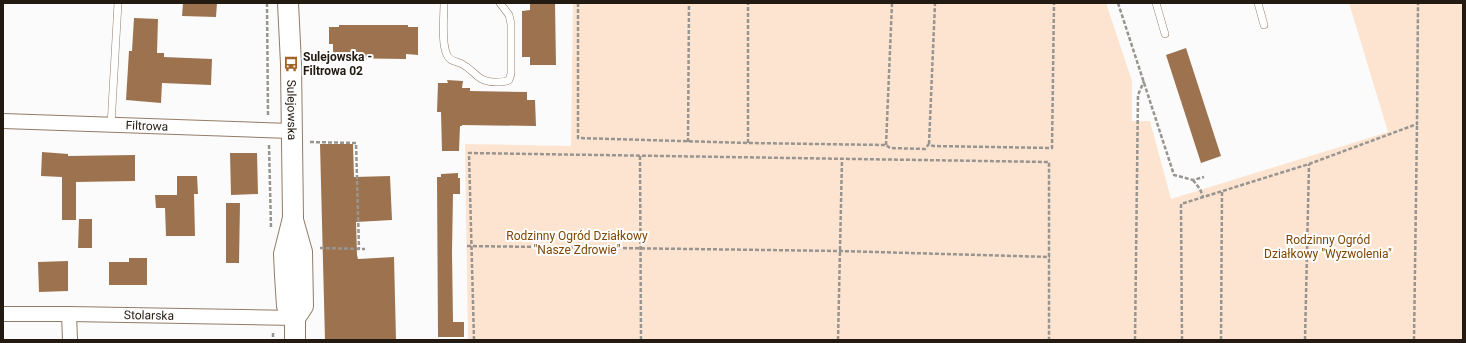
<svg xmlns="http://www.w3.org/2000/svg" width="1466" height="343" font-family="Roboto,sans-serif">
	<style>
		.green { fill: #fce4d1 }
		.building { fill: #9d734f }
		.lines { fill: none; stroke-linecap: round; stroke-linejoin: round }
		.lane-casing { stroke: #947b66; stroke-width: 8 }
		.street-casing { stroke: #947b66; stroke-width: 16 }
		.secondary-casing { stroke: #947b66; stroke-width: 22 }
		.path { stroke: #989490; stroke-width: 2.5; stroke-dasharray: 4 2; stroke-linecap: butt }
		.lane { stroke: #fff; stroke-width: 7 }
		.street { stroke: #fff; stroke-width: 14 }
		.secondary { stroke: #fff; stroke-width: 20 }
		.labels { text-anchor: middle; stroke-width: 4; stroke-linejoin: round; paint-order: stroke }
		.poi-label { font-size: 12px; font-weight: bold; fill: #231a11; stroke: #fff; text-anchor: start }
		.street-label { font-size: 12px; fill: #231a11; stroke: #fff }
		.park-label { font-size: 12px; fill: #7e4602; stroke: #fff }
	</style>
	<rect width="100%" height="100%" fill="#fbfbfb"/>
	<path class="green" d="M 573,3 L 1106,3 L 1132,81 L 1132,121 L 1150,121 L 1171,199 L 1388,132 L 1349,3 L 1463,3 L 1463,340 L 468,340 L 465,144 L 571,146 Z"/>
	<g class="building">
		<path d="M 183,3 L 217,3 L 216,17 L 182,16 Z"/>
		<path d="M 530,3 L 555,3 L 556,65 L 530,65 L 530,57 L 522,57 L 522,11 L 530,10 Z"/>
		<path d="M 134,18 L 158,19 L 157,53 L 164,53 L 164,57 L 212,59 L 211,85 L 162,83 L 161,103 L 126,100 L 129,51 L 132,51 Z"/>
		<path d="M 339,25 L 408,25 L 408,27 L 418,27 L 418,55 L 406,54 L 406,59 L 333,58 L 333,44 L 329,44 L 329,27 L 339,27 Z"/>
		<path d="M 1186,48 L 1221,156 L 1201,163 L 1166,55 Z"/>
		<path d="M 447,80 L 463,81 L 462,88 L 470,88 L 470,91 L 527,92 L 527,100 L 535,100 L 536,126 L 462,125 L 462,126 L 460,126 L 459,151 L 442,151 L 441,112 L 437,112 L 438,83 L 448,83 Z"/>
		<path d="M 320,144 L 353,144 L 354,177 L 390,176 L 392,220 L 356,222 L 357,255 L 358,259 L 394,257 L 396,340 L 325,340 Z"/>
		<path d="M 42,152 L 68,154 L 68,156 L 135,155 L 135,181 L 76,182 L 76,220 L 62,220 L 62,177 L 41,176 Z"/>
		<path d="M 230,153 L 257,153 L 258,194 L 231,195 Z"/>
		<path d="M 458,173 L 458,178 L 460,178 L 460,194 L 453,194 L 452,252 L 453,322 L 464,322 L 464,337 L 438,337 L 437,177 L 441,177 L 441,174 Z"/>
		<path d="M 177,176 L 197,176 L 198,194 L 194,194 L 195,236 L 166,236 L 165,208 L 156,208 L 155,195 L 177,195 Z"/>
		<path d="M 226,203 L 240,203 L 239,263 L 226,263 Z"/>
		<path d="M 79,219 L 92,219 L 92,248 L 78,248 Z"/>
		<path d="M 129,258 L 147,258 L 147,285 L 109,285 L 109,262 L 129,262 Z"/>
		<path d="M 68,261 L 68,291 L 39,292 L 38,262 Z"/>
	</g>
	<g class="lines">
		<g class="lane-casing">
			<g id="lane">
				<path d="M 444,3 C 444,17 441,43 447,55 C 450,62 457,61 462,64 C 477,72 476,82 497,82 C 501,82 505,82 509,80 L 511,74 L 511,24 L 509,15 L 500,3"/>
				<path d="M 1156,3 L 1165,34"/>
				<path d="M 1258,3 L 1264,25"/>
				<path d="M 111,125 L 118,3"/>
			</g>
		</g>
		<g class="street-casing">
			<g id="street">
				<path id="s1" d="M 3,121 L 291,131"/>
				<path id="s2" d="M 3,314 L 69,314 L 295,318"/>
				<path d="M 69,314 L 70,340"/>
			</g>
		</g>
		<g class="secondary-casing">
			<g id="secondary">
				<path id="s3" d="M 288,3 L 291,64 L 293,218 L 284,254 L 285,275 L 287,306 L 295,318 L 295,340"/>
				<path d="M 293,220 L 302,252 L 303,306 L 295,318"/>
			</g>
		</g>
		<g class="path">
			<path d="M 267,3 L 268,116"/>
			<path d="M 578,3 L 578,138 L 748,143 L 886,145 L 890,148 L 925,149 L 929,144 L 933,146 L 1052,148 L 1054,3"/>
			<path d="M 1118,3 L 1174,175 L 1193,180 L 1204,177"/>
			<path d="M 310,142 L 356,143 L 359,249"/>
			<path d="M 688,142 L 689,3"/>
			<path d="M 748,143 L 748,3"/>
			<path d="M 929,144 L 935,3"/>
			<path d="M 269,145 L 271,228"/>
			<path d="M 886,145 L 892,3"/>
			<path d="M 640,156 L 641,340"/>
			<path d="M 1193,180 L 1200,189 L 1203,197"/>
			<path d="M 467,246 L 840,251 L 1050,257"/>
			<path d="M 320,248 L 365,249"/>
			<path d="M 273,333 L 273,340"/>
			<path d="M 474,340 L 469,153 L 1049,162 L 1049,340"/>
			<path d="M 838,340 L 842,159"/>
			<path d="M 1135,340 L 1138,95 L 1144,81"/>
			<path d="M 1182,340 L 1181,204 L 1309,164 L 1417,124 L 1418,3"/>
			<path d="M 1221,340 L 1222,191"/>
			<path d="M 1305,340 L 1309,164"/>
			<path d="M 1414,340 L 1417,125"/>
		</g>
		<use href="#lane" class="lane"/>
		<use href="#street" class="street"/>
		<use href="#secondary" class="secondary"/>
	</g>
	<defs>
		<g id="bus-bare" transform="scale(1.2)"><path d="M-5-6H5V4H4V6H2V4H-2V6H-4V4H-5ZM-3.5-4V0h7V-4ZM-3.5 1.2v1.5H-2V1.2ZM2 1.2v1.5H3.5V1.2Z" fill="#a26529" stroke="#fff" stroke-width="2.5" paint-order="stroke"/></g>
	</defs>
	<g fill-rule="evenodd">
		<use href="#bus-bare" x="291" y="64"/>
	</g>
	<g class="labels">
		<g class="poi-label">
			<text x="303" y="61">Sulejowska -<tspan x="303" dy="14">Filtrowa 02</tspan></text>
		</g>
		<g class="street-label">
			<text dy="4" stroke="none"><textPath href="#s3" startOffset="107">Sulejowska</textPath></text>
			<text dy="4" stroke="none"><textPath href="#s1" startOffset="144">Filtrowa</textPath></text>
			<text dy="4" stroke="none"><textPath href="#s2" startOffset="146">Stolarska</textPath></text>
		</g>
		<g class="park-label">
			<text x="577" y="240">Rodzinny Ogród Działkowy<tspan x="577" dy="14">"Nasze Zdrowie"</tspan></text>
			<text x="1328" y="244">Rodzinny Ogród<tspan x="1328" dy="14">Działkowy "Wyzwolenia"</tspan></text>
		</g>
	</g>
	<rect width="1466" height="343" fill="none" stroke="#231a11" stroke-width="8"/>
</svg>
